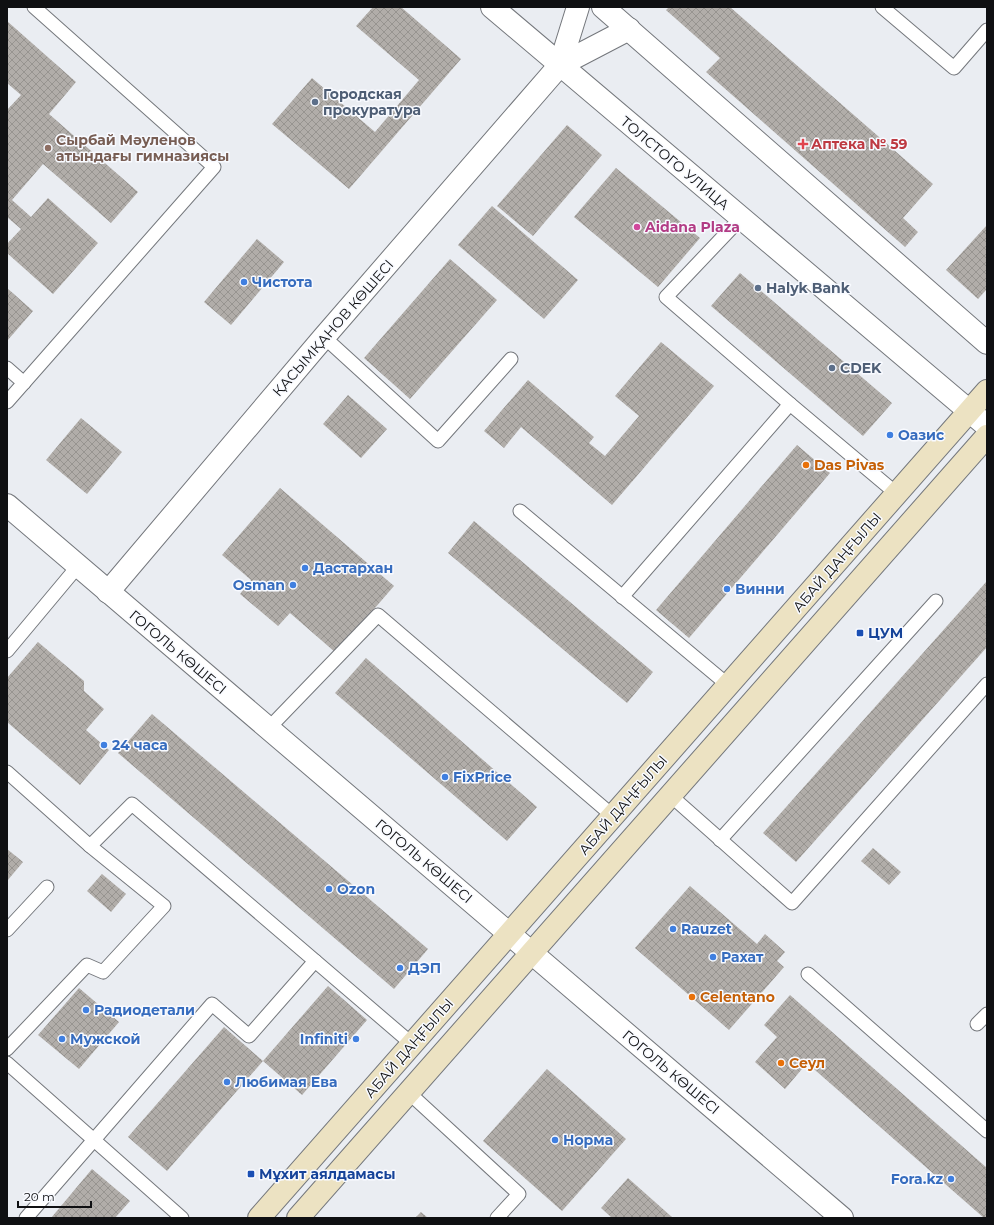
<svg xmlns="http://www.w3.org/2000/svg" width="994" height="1225" font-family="Montserrat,sans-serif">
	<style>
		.building { fill: url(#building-cross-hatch) }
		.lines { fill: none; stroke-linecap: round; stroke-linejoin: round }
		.service-casing { stroke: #74777c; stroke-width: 15 }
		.minor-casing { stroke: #74777c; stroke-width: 24 }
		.secondary-casing { stroke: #74777c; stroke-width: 24 }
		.service { stroke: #fff; stroke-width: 13 }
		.minor { stroke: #fff; stroke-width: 22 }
		.secondary { stroke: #ece2c2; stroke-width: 22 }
		.service-dot { fill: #5c6f8a; stroke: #f8faff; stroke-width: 1.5 }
		.health-dot { fill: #e0444e; stroke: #f8faff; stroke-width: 1.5 }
		.education-dot { fill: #8d6e63; stroke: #f8faff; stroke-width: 1.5 }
		.hotel-dot { fill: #d1479c; stroke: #f8faff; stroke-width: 1.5 }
		.shop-dot { fill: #3f7fe0; stroke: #f8faff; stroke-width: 1.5 }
		.food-dot { fill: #e8710a; stroke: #f8faff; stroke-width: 1.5 }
		.transit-dot { fill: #1a4fb4; stroke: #f8faff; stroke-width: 1.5 }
		.labels { text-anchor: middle; stroke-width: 3; stroke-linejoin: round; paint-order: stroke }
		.service-label { font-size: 14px; font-weight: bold; fill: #4e5e75; stroke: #f8faff; text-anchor: start }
		.education-label { font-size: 14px; font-weight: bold; fill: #785e54; stroke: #f8faff; text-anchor: start }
		.health-label { font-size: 14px; font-weight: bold; fill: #be3a42; stroke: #f8faff; text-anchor: start }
		.street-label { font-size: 14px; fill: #0f1012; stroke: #f8faff }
		.hotel-label { font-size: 14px; font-weight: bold; fill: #b23c85; stroke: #f8faff; text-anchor: start }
		.shop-label { font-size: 14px; font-weight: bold; fill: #366cbe; stroke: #f8faff; text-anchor: start }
		.food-label { font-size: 14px; font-weight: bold; fill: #c56008; stroke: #f8faff; text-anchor: start }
		.transit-label { font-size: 14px; font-weight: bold; fill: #164399; stroke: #f8faff; text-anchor: start }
	</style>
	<defs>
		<pattern id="building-cross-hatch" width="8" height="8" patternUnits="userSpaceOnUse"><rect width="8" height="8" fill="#b1ada9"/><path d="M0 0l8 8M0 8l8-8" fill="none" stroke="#979490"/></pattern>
	</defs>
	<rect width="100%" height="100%" fill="#eaedf2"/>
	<g class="building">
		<path d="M 373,7 L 401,7 L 461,59 L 349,189 L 272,124 L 312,78 L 375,132 L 419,80 L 356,26 Z"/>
		<path d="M 669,7 L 730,7 L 933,184 L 903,218 L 918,232 L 905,247 L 706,72 L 720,58 L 666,10 Z"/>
		<path d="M 7,21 L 76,82 L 49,114 L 138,192 L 111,223 L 43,164 L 12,200 L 31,217 L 48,198 L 98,243 L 53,294 L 7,253 L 7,244 L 21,229 L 7,217 L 7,110 L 21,95 L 7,83 Z"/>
		<path d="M 567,125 L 602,155 L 533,236 L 497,206 Z"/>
		<path d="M 616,168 L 700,238 L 658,287 L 574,217 Z"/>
		<path d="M 492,206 L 578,280 L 544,319 L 458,245 Z"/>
		<path d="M 987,225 L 987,289 L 978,299 L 946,270 Z"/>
		<path d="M 257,239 L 284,262 L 231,325 L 204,302 Z"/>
		<path d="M 450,259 L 497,300 L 410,399 L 364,358 Z"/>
		<path d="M 740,273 L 892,403 L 863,436 L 711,306 Z"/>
		<path d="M 7,288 L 33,311 L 7,341 Z"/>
		<path d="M 661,342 L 714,386 L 612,505 L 521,427 L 504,448 L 484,431 L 528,380 L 594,437 L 589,443 L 605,456 L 639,416 L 615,396 Z"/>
		<path d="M 348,395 L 387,429 L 361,458 L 323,424 Z"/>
		<path d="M 81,418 L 122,452 L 87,494 L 46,460 Z"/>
		<path d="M 797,445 L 830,473 L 689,638 L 656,610 Z"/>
		<path d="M 280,488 L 394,586 L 336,653 L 290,613 L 278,626 L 240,594 L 251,580 L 222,555 Z"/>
		<path d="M 474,521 L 653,672 L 627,703 L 448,553 Z"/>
		<path d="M 987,581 L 987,647 L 796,862 L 763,833 Z"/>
		<path d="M 38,642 L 84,681 L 84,691 L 104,709 L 86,730 L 109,750 L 80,785 L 7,722 L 7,678 Z"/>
		<path d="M 366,658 L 537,807 L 507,841 L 335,693 Z"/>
		<path d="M 152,714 L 428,949 L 394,989 L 118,753 Z"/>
		<path d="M 873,848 L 901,872 L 889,885 L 861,861 Z"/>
		<path d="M 7,849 L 23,862 L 7,881 Z"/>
		<path d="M 102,874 L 126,894 L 111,912 L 87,891 Z"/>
		<path d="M 690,886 L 757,944 L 765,934 L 785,952 L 777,961 L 784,967 L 729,1030 L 635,948 Z"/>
		<path d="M 328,986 L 367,1020 L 302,1095 L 263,1061 Z"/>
		<path d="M 79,988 L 119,1022 L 79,1069 L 38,1035 Z"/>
		<path d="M 790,995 L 987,1168 L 987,1218 L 984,1218 L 807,1063 L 785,1089 L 755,1062 L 777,1037 L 764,1025 Z"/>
		<path d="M 224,1027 L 263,1061 L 167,1171 L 128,1137 Z"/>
		<path d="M 547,1069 L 626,1139 L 562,1211 L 483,1141 Z"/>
		<path d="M 92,1169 L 130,1201 L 115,1218 L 51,1218 Z"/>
		<path d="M 628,1178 L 673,1218 L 612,1218 L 601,1208 Z"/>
		<path d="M 421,1212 L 428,1218 L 415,1218 Z"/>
	</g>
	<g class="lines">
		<g class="service-casing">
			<g id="service">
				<path d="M 882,7 L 954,68 L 987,30"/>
				<path d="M 741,218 L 666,297 L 790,404"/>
				<path d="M 324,337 L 438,441 L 511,359"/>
				<path d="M 7,368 L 24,383"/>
				<path d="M 7,402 L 214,167 L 34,7"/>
				<path d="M 520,511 L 728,685"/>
				<path d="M 622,597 L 790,404 L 897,494"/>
				<path d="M 7,651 L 78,566"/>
				<path d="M 268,729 L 378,615 L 613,816"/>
				<path d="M 7,772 L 90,846 L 132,804 L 412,1044"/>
				<path d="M 670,795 L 792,903 L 987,684"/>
				<path d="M 720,840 L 936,601"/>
				<path d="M 7,930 L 47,887"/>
				<path d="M 808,974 L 987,1131"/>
				<path d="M 977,1024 L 987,1014"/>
				<path d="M 7,1049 L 87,965 L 103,972 L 164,906 L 90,846"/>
				<path d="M 7,1063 L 182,1218"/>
				<path d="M 408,1092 L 519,1194 L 497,1218"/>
				<path d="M 26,1218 L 212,1004 L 249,1036 L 315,961"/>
			</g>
		</g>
		<g class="minor-casing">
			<g id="minor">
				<path d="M 492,7 L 987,426"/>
				<path d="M 603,7 L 987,343"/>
				<path d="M 560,65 L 578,7"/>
				<path d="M 7,505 L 842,1218"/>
				<path d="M 108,592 L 324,337 L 560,65 L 629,29"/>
			</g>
		</g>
		<g class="secondary-casing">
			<g id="secondary">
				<path d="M 259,1218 L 987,391"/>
				<path d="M 298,1218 L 987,436"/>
			</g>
		</g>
		<use href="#service" class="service"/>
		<use href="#minor" class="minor"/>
		<use href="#secondary" class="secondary"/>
	</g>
	<g class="service-dot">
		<circle cx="315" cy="102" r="4"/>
		<circle cx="758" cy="288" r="4"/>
		<circle cx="832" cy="368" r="4"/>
	</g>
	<path class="health-dot" d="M801 138h4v4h4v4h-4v4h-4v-4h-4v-4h4z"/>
	<circle class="education-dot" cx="48" cy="148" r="4"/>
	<circle class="hotel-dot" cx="637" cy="227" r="4"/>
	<g class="shop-dot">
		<circle cx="244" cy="282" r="4"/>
		<circle cx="890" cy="435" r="4"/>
		<circle cx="305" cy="568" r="4"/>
		<circle cx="293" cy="585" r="4"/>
		<circle cx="727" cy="589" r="4"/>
		<circle cx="104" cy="745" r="4"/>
		<circle cx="445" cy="777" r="4"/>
		<circle cx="329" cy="889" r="4"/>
		<circle cx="673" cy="929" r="4"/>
		<circle cx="713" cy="957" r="4"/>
		<circle cx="400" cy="968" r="4"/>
		<circle cx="86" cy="1010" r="4"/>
		<circle cx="62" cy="1039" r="4"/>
		<circle cx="356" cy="1039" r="4"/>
		<circle cx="227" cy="1082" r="4"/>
		<circle cx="555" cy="1140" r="4"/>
		<circle cx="951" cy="1179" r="4"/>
	</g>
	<g class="food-dot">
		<circle cx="806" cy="465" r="4"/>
		<circle cx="692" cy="997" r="4"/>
		<circle cx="781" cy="1063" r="4"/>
	</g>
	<g class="transit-dot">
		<rect x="856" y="629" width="8" height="8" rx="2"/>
		<rect x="247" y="1170" width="8" height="8" rx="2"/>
	</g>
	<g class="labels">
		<g class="service-label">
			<text x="323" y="99">Городская<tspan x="323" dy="16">прокуратура</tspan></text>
			<text x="766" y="293">Halyk Bank</text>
			<text x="840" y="373">CDEK</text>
		</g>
		<g class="education-label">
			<text x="56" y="145">Сырбай Мәуленов<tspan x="56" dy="16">атындағы гимназиясы</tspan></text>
		</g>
		<g class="health-label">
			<text x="811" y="149">Аптека № 59</text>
		</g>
		<g class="street-label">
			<text transform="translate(675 163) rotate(40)" y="5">ТОЛСТОГО УЛИЦА</text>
			<text transform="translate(333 328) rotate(-49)" y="5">ҚАСЫМҚАНОВ КӨШЕСІ</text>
			<text transform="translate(837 562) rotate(-49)" y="5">АБАЙ ДАҢҒЫЛЫ</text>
			<text transform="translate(178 652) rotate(40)" y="5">ГОГОЛЬ КӨШЕСІ</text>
			<text transform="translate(623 805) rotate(-49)" y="5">АБАЙ ДАҢҒЫЛЫ</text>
			<text transform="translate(424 861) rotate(40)" y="5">ГОГОЛЬ КӨШЕСІ</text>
			<text transform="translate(409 1048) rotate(-49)" y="5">АБАЙ ДАҢҒЫЛЫ</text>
			<text transform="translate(671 1072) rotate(40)" y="5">ГОГОЛЬ КӨШЕСІ</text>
		</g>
		<g class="hotel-label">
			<text x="645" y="232">Aidana Plaza</text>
		</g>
		<g class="shop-label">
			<text x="252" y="287">Чистота</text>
			<text x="898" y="440">Оазис</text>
			<text x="313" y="573">Дастархан</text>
			<text x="285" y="590" text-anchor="end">Osman</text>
			<text x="735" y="594">Винни</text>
			<text x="112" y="750">24 часа</text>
			<text x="453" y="782">FixPrice</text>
			<text x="337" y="894">Ozon</text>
			<text x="681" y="934">Rauzet</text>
			<text x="721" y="962">Рахат</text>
			<text x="408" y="973">ДЭП</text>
			<text x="94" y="1015">Радиодетали</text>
			<text x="70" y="1044">Мужской</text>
			<text x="348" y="1044" text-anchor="end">Infiniti</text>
			<text x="235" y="1087">Любимая Ева</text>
			<text x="563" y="1145">Норма</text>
			<text x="943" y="1184" text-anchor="end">Fora.kz</text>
		</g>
		<g class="food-label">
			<text x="814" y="470">Das Pivas</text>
			<text x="700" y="1002">Celentano</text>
			<text x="789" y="1068">Сеул</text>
		</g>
		<g class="transit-label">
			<text x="868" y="638">ЦУМ</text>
			<text x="259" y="1179">Мұхит аялдамасы</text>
		</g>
	</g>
	<rect width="994" height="1225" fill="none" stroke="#0f1012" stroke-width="16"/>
	<path d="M18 1201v6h73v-6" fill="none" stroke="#0f1012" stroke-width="2"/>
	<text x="24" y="1201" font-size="12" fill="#0f1012" stroke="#f8faff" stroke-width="3" paint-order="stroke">20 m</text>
</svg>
